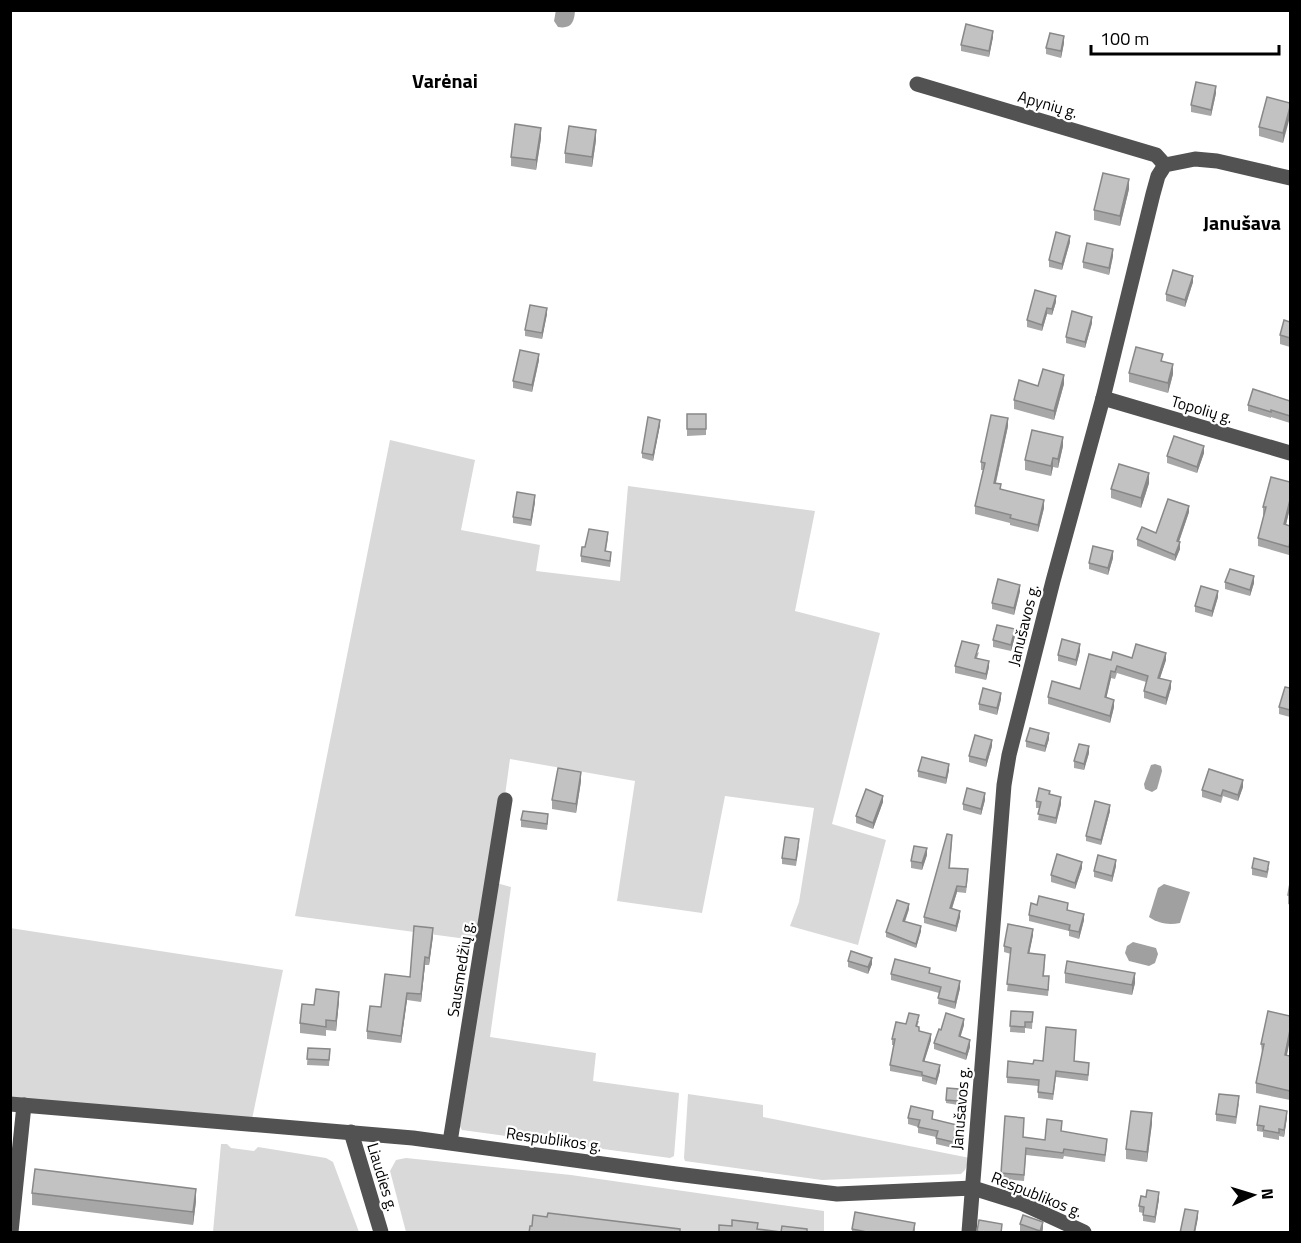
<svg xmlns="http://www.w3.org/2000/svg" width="1301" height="1243" font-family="'Titillium Web',sans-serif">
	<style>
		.green { fill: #d9d9d9 }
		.water { fill: #a0a0a0 }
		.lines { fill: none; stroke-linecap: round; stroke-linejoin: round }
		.minor { stroke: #525252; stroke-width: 15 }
		.wall { fill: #a7a7a7 }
		.shaded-wall { fill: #888 }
		.building { fill: #c2c2c2; stroke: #888; stroke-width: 1.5 }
		.labels { text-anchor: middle; stroke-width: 4.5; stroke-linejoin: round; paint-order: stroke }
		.street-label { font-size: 16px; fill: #000; stroke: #fff }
		.quarter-label { font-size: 20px; font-weight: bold; fill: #000; stroke: #fff }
	</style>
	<rect width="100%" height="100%" fill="#fff"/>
	<g class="green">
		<path d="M 390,440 L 475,460 L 461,530 L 540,545 L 536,571 L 620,581 L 628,486 L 815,511 L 795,611 L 880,633 L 832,824 L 886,840 L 858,945 L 790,926 L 799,902 L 814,808 L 725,796 L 702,913 L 617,901 L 635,781 L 510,759 L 493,882 L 511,887 L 490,1037 L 596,1053 L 593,1081 L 679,1093 L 674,1156 L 670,1158 L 462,1130 L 459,1125 L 489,942 L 295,916 Z"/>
		<path d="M 10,928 L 283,970 L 251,1124 L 11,1104 Z"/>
		<path d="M 688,1094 L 763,1105 L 763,1117 L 970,1158 L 965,1170 L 961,1174 L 822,1180 L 685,1161 L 684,1158 Z"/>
		<path d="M 221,1144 L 227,1144 L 231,1148 L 254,1151 L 258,1147 L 326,1158 L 333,1162 L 359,1232 L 213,1232 Z"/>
		<path d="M 406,1158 L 571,1175 L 824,1211 L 824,1232 L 406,1232 L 390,1171 L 396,1160 Z"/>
	</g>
	<g class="water">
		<path d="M 556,10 L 575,11 C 574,23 571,29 558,27 L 554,21 Z"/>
		<path d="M 1155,764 L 1161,766 L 1162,771 L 1157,789 L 1152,792 L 1145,789 L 1144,784 L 1151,765 Z"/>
		<path d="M 1164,884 L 1190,892 L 1180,923 C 1169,925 1159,924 1149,917 L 1158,888 Z"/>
		<path d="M 1133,942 L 1156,948 L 1158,954 L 1155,963 L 1149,966 L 1129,961 L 1125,953 L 1127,946 Z"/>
	</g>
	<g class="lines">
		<g class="minor">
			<path d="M 917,84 L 1156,155 L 1165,165"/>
			<path d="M 1103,398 L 1290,453"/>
			<path d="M 10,1104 L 413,1138 L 676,1174 L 837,1194 L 973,1188 L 1021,1203 L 1084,1232"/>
			<path d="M 351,1132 L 381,1232"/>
			<path d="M 450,1142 L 505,800"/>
			<path d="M 11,1232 L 24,1105"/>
			<path d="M 969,1232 L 1004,785 L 1009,755 L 1053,581 L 1103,398 L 1153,194 L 1158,176 L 1165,165 L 1195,159 L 1217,161 L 1290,178"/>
		</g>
	</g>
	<g class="wall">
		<path d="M 993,37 L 989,57 L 961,51 L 961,45 Z"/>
		<path d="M 1064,43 L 1061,58 L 1046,54 L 1046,48 Z"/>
		<path d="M 1216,93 L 1211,116 L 1191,112 L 1191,105 Z"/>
		<path d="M 1290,103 L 1283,143 L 1259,136 L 1259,127 Z"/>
		<path d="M 541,138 L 536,170 L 511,166 L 511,157 Z"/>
		<path d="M 596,140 L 592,167 L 565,163 L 565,153 Z"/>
		<path d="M 1129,189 L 1120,226 L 1094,220 L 1094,210 Z"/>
		<path d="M 1070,242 L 1062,270 L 1049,267 L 1049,260 Z"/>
		<path d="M 1113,256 L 1109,275 L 1083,268 L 1083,262 Z"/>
		<path d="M 1193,282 L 1185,307 L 1166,301 L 1166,294 Z"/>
		<path d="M 1056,302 L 1052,315 L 1047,314 L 1042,331 L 1027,327 L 1027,320 Z"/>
		<path d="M 547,314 L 542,339 L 525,336 L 525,330 Z"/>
		<path d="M 1290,322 L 1290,347 L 1280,344 L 1280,335 Z"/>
		<path d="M 1092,323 L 1085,348 L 1066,343 L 1066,337 Z"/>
		<path d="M 539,360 L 532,392 L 513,388 L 513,381 Z"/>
		<path d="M 1129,373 L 1173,374 L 1168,393 L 1129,382 Z"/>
		<path d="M 1064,384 L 1054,420 L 1014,409 L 1014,400 L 1038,386 Z"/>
		<path d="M 1290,401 L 1290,423 L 1271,417 L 1271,418 L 1248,411 L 1248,405 Z"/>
		<path d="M 687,414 L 706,414 L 706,435 L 687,436 Z"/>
		<path d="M 660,425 L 653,461 L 642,458 L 642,453 Z"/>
		<path d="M 1008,426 L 996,483 L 1001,490 L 1044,508 L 1038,532 L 1010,525 L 1010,523 L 975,514 L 975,506 L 983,470 L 981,470 L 981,462 Z"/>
		<path d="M 1063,446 L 1058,468 L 1053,467 L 1051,476 L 1025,470 L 1025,460 Z"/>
		<path d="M 1204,453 L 1197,473 L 1167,463 L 1167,456 Z"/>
		<path d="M 1149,483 L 1141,508 L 1111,498 L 1111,489 Z"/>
		<path d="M 535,502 L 531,526 L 513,523 L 513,517 Z"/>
		<path d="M 1263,507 L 1290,508 L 1286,525 L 1290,526 L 1289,555 L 1258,546 L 1258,538 L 1264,515 L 1263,515 Z"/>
		<path d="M 1189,512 L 1179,542 L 1180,549 L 1175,561 L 1137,546 L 1137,539 L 1156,533 Z"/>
		<path d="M 608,538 L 606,551 L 611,559 L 610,567 L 581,562 L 581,556 L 585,547 Z"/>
		<path d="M 1113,558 L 1108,575 L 1089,569 L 1089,563 Z"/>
		<path d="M 1225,582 L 1254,583 L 1250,596 L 1225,589 Z"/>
		<path d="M 1020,591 L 1014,615 L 992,609 L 992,603 Z"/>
		<path d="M 1218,597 L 1212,617 L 1195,612 L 1195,606 Z"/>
		<path d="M 1015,636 L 1011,651 L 993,647 L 993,640 Z"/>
		<path d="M 1080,651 L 1076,666 L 1058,661 L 1058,655 Z"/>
		<path d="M 979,652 L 977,658 L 989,667 L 986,680 L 955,673 L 955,666 Z"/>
		<path d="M 1132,658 L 1166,660 L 1160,678 L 1171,688 L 1166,705 L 1144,698 L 1144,691 L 1146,682 L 1117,673 L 1115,679 L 1111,678 L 1106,698 L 1114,707 L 1110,723 L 1048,704 L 1048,697 L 1080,689 L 1111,660 Z"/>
		<path d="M 1290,688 L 1290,717 L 1279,714 L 1279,707 Z"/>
		<path d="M 1001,699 L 997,715 L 979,710 L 979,704 Z"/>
		<path d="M 1290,729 L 1290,743 L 1289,742 L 1289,735 Z"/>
		<path d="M 1049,739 L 1045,752 L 1026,747 L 1026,741 Z"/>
		<path d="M 992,746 L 986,767 L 969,762 L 969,756 Z"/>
		<path d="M 1089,753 L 1084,770 L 1074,768 L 1074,761 Z"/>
		<path d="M 949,770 L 946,784 L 918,777 L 918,771 Z"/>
		<path d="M 581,781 L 576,813 L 552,809 L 552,800 Z"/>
		<path d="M 1243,787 L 1238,801 L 1223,796 L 1221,803 L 1202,797 L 1202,790 Z"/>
		<path d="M 1050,795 L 1061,804 L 1056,824 L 1038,820 L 1040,808 L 1036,808 L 1036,801 Z"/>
		<path d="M 985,800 L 981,815 L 963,810 L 963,804 Z"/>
		<path d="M 883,802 L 873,829 L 856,823 L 856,816 Z"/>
		<path d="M 1110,811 L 1101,845 L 1086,841 L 1086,836 Z"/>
		<path d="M 521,820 L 548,821 L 547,830 L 521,827 Z"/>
		<path d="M 952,841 L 950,868 L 968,876 L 966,893 L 957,892 L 952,909 L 960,917 L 956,932 L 924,923 L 924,917 Z"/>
		<path d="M 799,846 L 796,866 L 782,864 L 782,858 Z"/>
		<path d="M 927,855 L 922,870 L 911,868 L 911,861 Z"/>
		<path d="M 1116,866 L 1112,882 L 1094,877 L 1094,871 Z"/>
		<path d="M 1082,868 L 1075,889 L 1051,882 L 1051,875 Z"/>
		<path d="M 1252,868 L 1269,868 L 1267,878 L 1252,875 Z"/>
		<path d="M 1290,883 L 1290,905 L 1288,904 L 1288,895 Z"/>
		<path d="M 909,909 L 905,922 L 921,931 L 916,948 L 886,937 L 886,932 Z"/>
		<path d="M 1068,910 L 1084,920 L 1079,939 L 1069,936 L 1069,931 L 1029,921 L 1029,915 Z"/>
		<path d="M 1033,935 L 1029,953 L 1045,961 L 1044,976 L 1049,983 L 1048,996 L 1007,991 L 1011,954 L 1004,952 L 1004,946 Z"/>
		<path d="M 433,936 L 429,965 L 425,965 L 421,1002 L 407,1000 L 401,1043 L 367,1039 L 367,1031 L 381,1007 L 410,977 Z"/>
		<path d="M 848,961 L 872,964 L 868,974 L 848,967 Z"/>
		<path d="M 930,973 L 960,988 L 955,1009 L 938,1004 L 939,993 L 891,980 L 891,974 Z"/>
		<path d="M 1065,973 L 1135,983 L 1132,995 L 1065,983 Z"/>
		<path d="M 339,1001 L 336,1031 L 326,1030 L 326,1036 L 300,1033 L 300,1023 L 314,1005 Z"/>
		<path d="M 1011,1011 L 1033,1012 L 1032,1029 L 1025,1028 L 1025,1033 L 1010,1032 Z"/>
		<path d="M 1268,1011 L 1287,1056 L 1290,1056 L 1290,1100 L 1256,1093 L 1256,1083 L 1262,1053 L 1261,1044 Z"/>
		<path d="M 919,1021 L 917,1027 L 919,1031 L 931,1040 L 924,1061 L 940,1071 L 936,1085 L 922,1081 L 922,1077 L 890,1071 L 890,1065 L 894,1045 L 892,1045 L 892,1039 L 906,1024 Z"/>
		<path d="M 964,1025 L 960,1037 L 970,1047 L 966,1060 L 934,1049 L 934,1043 L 941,1030 Z"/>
		<path d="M 308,1048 L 330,1049 L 329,1066 L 307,1065 Z"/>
		<path d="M 1074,1062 L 1089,1069 L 1088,1081 L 1056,1077 L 1053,1100 L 1038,1098 L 1038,1086 L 1007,1083 L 1007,1077 L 1033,1064 Z"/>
		<path d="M 959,1089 L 958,1105 L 946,1103 L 946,1100 Z"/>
		<path d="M 1239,1103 L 1236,1124 L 1216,1121 L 1216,1114 Z"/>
		<path d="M 1287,1117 L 1284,1137 L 1279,1136 L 1279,1140 L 1263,1137 L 1263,1132 L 1257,1131 L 1257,1125 Z"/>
		<path d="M 908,1118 L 933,1119 L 957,1131 L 953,1148 L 936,1144 L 936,1137 L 918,1133 L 918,1127 L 908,1124 Z"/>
		<path d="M 1152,1123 L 1147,1162 L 1126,1159 L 1126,1149 Z"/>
		<path d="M 1062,1131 L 1107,1145 L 1105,1162 L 1064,1156 L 1063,1159 L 1026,1155 L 1024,1181 L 1001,1179 L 1001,1173 L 1023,1138 L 1045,1140 Z"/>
		<path d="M 32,1193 L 196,1201 L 193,1225 L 32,1205 Z"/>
		<path d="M 1159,1199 L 1155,1223 L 1143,1221 L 1143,1213 L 1139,1212 L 1139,1206 Z"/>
		<path d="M 915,1223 L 915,1233 L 852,1233 L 852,1229 Z"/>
		<path d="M 1020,1224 L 1043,1228 L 1042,1233 L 1026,1233 L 1020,1231 Z"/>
	</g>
	<g class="shaded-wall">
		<path d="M 993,31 L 993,37 L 989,57 L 989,51 Z"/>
		<path d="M 1064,36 L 1064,43 L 1061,58 L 1061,51 Z"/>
		<path d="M 1216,86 L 1216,93 L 1211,116 L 1211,110 Z"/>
		<path d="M 1290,107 L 1290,117 L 1283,143 L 1283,133 Z"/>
		<path d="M 541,128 L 541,138 L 536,170 L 536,160 Z"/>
		<path d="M 596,130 L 596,140 L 592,167 L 592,157 Z"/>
		<path d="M 1129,179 L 1129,189 L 1120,226 L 1120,216 Z"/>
		<path d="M 1070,236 L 1070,242 L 1062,270 L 1062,264 Z"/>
		<path d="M 1113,249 L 1113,256 L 1109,275 L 1109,268 Z"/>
		<path d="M 1193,276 L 1193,282 L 1185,307 L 1185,300 Z"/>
		<path d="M 1056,296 L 1056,302 L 1052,315 L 1052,309 Z"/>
		<path d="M 547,308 L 547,314 L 542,339 L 542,333 Z"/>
		<path d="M 1047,308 L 1047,314 L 1042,331 L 1042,325 Z"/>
		<path d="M 1092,317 L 1092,323 L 1085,348 L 1085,342 Z"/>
		<path d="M 539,354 L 539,360 L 532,392 L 532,385 Z"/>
		<path d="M 1173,364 L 1173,374 L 1168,393 L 1168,383 Z"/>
		<path d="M 1064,375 L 1064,384 L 1054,420 L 1054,411 Z"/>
		<path d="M 1008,418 L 1008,426 L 994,490 L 994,483 Z"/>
		<path d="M 660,420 L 660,425 L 653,461 L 653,455 Z"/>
		<path d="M 1063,437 L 1063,446 L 1058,468 L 1058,459 Z"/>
		<path d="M 1204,446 L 1204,453 L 1197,473 L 1197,467 Z"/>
		<path d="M 1053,458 L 1053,467 L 1051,476 L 1051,466 Z"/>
		<path d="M 1149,473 L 1149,483 L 1141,508 L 1141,498 Z"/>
		<path d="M 535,495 L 535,502 L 531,526 L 531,520 Z"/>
		<path d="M 1044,500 L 1044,508 L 1038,532 L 1038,525 Z"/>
		<path d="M 1290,500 L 1290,508 L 1284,532 L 1284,524 Z"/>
		<path d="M 1189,506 L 1189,512 L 1177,547 L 1177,541 Z"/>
		<path d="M 1180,542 L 1180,549 L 1175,561 L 1175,555 Z"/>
		<path d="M 1113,551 L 1113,558 L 1108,575 L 1108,568 Z"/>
		<path d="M 1254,576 L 1254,583 L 1250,596 L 1250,590 Z"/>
		<path d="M 1020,585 L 1020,591 L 1014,615 L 1014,608 Z"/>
		<path d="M 1218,591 L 1218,597 L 1212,617 L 1212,611 Z"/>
		<path d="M 1015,629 L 1015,636 L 1011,651 L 1011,645 Z"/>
		<path d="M 1080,644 L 1080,651 L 1076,666 L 1076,660 Z"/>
		<path d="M 1166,653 L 1166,660 L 1158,684 L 1158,678 Z"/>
		<path d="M 989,661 L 989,667 L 986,680 L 986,674 Z"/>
		<path d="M 1111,671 L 1111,678 L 1105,704 L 1105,697 Z"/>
		<path d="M 1171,681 L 1171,688 L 1166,705 L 1166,698 Z"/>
		<path d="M 1001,693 L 1001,699 L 997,715 L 997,708 Z"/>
		<path d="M 1114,700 L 1114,707 L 1110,723 L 1110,716 Z"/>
		<path d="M 1049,733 L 1049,739 L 1045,752 L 1045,746 Z"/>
		<path d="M 992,740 L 992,746 L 986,767 L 986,760 Z"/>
		<path d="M 1089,746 L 1089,753 L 1084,770 L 1084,764 Z"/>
		<path d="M 949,764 L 949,770 L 946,784 L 946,778 Z"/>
		<path d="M 581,772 L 581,781 L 576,813 L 576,804 Z"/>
		<path d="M 1243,780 L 1243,787 L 1238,801 L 1238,795 Z"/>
		<path d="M 985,793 L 985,800 L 981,815 L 981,809 Z"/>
		<path d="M 883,796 L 883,802 L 873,829 L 873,823 Z"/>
		<path d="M 1061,797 L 1061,804 L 1056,824 L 1056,818 Z"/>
		<path d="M 1110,805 L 1110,811 L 1101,845 L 1101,840 Z"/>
		<path d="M 927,848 L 927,855 L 922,870 L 922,863 Z"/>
		<path d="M 1116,860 L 1116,866 L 1112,882 L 1112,876 Z"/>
		<path d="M 1082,862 L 1082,868 L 1075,889 L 1075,883 Z"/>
		<path d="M 957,886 L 957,892 L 950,914 L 950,908 Z"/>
		<path d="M 909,904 L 909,909 L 903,926 L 903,921 Z"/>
		<path d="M 960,911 L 960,917 L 956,932 L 956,926 Z"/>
		<path d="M 1084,914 L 1084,920 L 1079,939 L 1079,932 Z"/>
		<path d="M 921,926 L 921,931 L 916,948 L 916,944 Z"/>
		<path d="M 433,928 L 433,936 L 429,965 L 429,958 Z"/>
		<path d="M 1033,929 L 1033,935 L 1028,960 L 1028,953 Z"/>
		<path d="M 425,957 L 425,965 L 421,1002 L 421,994 Z"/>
		<path d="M 872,958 L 872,964 L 868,974 L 868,967 Z"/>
		<path d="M 1135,973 L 1135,983 L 1132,995 L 1132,985 Z"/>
		<path d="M 960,981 L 960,988 L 955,1009 L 955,1002 Z"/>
		<path d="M 339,992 L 339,1001 L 336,1031 L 336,1021 Z"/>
		<path d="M 407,993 L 407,1000 L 401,1043 L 401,1036 Z"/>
		<path d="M 964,1019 L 964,1025 L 959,1042 L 959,1036 Z"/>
		<path d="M 1290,1030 L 1290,1040 L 1285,1065 L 1285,1055 Z"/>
		<path d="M 931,1034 L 931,1040 L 923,1066 L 923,1061 Z"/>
		<path d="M 970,1040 L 970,1047 L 966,1060 L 966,1054 Z"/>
		<path d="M 940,1065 L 940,1071 L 936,1085 L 936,1079 Z"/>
		<path d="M 1287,1111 L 1287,1117 L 1284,1137 L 1284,1130 Z"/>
		<path d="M 1152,1113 L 1152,1123 L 1147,1162 L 1147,1152 Z"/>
		<path d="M 957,1125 L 957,1131 L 953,1148 L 953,1142 Z"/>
		<path d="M 196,1189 L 196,1201 L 193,1225 L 193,1212 Z"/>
		<path d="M 1159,1192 L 1159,1199 L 1155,1223 L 1155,1217 Z"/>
		<path d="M 1198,1211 L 1198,1218 L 1195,1233 L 1194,1233 Z"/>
		<path d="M 1043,1222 L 1043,1228 L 1042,1233 L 1040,1233 Z"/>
	</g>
	<g class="building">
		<path d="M 966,24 L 993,31 L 989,51 L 961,45 Z"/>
		<path d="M 1050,33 L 1064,36 L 1061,51 L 1046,48 Z"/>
		<path d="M 1196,82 L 1216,86 L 1211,110 L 1191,105 Z"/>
		<path d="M 1267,97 L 1290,103 L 1290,107 L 1283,133 L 1259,127 Z"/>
		<path d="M 515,124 L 541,128 L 536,160 L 511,157 Z"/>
		<path d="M 569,126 L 596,130 L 592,157 L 565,153 Z"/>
		<path d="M 1103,173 L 1129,179 L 1120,216 L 1094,210 Z"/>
		<path d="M 1056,232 L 1070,236 L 1062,264 L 1049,260 Z"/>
		<path d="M 1087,243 L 1113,249 L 1109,268 L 1083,262 Z"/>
		<path d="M 1173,270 L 1193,276 L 1185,300 L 1166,294 Z"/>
		<path d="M 1035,290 L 1056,296 L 1052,309 L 1047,308 L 1042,325 L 1027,320 Z"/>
		<path d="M 530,305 L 547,308 L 542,333 L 525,330 Z"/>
		<path d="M 1072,311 L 1092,317 L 1085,342 L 1066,337 Z"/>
		<path d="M 1284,320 L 1290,322 L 1290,338 L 1280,335 Z"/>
		<path d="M 1136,347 L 1163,354 L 1161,361 L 1173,364 L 1168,383 L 1129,373 Z"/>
		<path d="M 520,350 L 539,354 L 532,385 L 513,381 Z"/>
		<path d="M 1043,369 L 1064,375 L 1054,411 L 1014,400 L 1019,380 L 1038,386 Z"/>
		<path d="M 1253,389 L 1290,401 L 1290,416 L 1271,410 L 1271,412 L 1248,405 Z"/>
		<rect x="687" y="414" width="19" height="15"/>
		<path d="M 991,415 L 1008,418 L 994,483 L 1001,484 L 1000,489 L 1044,500 L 1038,525 L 1010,518 L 1011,515 L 975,506 L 985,463 L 981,462 Z"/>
		<path d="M 648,417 L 660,420 L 653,455 L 642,453 Z"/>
		<path d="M 1032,430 L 1063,437 L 1058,459 L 1053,458 L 1051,466 L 1025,460 Z"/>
		<path d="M 1174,436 L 1204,446 L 1197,467 L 1167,456 Z"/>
		<path d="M 1119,464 L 1149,473 L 1141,498 L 1111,489 Z"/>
		<path d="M 1271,477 L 1290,482 L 1290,500 L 1284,524 L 1290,526 L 1290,542 L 1289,547 L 1258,538 L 1266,507 L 1263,507 Z"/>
		<path d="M 517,492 L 535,495 L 531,520 L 513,517 Z"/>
		<path d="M 1168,499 L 1189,506 L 1177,541 L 1180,542 L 1175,555 L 1137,539 L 1142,527 L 1156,533 Z"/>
		<path d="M 589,529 L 608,532 L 605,551 L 611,552 L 610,561 L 581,556 L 582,547 L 585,547 Z"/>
		<path d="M 1093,546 L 1113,551 L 1108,568 L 1089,563 Z"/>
		<path d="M 1230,569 L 1254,576 L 1250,590 L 1225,582 Z"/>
		<path d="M 998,579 L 1020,585 L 1014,608 L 992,603 Z"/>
		<path d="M 1201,586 L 1218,591 L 1212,611 L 1195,606 Z"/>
		<path d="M 997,625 L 1015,629 L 1011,645 L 993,640 Z"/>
		<path d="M 1062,639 L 1080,644 L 1076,660 L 1058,655 Z"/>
		<path d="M 962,641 L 979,645 L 975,658 L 989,661 L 986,674 L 955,666 Z"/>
		<path d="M 1136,644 L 1166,653 L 1158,678 L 1171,681 L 1166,698 L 1144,691 L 1148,676 L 1117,666 L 1115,672 L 1111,671 L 1105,697 L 1114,700 L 1110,716 L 1048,697 L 1052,681 L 1080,689 L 1089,654 L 1111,660 L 1113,652 L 1132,658 Z"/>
		<path d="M 1285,687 L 1290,688 L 1290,710 L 1279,707 Z"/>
		<path d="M 983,688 L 1001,693 L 997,708 L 979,704 Z"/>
		<path d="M 1030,728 L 1049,733 L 1045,746 L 1026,741 Z"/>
		<path d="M 975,735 L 992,740 L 986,760 L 969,756 Z"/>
		<path d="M 1079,744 L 1089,746 L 1084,764 L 1074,761 Z"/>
		<path d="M 922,757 L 949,764 L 946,778 L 918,771 Z"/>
		<path d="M 558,768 L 581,772 L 576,804 L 552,800 Z"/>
		<path d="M 1209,769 L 1243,780 L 1238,795 L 1223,790 L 1221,796 L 1202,790 Z"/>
		<path d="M 967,788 L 985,793 L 981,809 L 963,804 Z"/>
		<path d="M 1039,788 L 1050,791 L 1049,794 L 1061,797 L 1056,818 L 1038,814 L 1041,802 L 1036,801 Z"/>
		<path d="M 866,789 L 883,796 L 873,823 L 856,816 Z"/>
		<path d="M 1095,801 L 1110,805 L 1101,840 L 1086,836 Z"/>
		<path d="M 523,811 L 548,814 L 547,824 L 521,820 Z"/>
		<path d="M 947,834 L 952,835 L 949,868 L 968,869 L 966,887 L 957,886 L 950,908 L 960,911 L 956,926 L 924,917 Z"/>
		<path d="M 785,837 L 799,839 L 796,860 L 782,858 Z"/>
		<path d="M 914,846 L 927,848 L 922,863 L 911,861 Z"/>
		<path d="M 1057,854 L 1082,862 L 1075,883 L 1051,875 Z"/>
		<path d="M 1098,855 L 1116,860 L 1112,876 L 1094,871 Z"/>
		<path d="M 1254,858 L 1269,862 L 1267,872 L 1252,868 Z"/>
		<path d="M 1290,883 L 1290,896 L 1288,895 Z"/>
		<path d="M 1039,896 L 1068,903 L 1067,910 L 1084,914 L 1079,932 L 1069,930 L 1070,925 L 1029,915 L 1031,903 L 1037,905 Z"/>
		<path d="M 897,900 L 909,904 L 903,921 L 921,926 L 916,944 L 886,932 Z"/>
		<path d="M 1008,924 L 1033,929 L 1028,953 L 1045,955 L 1043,976 L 1049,976 L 1048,990 L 1007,984 L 1011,948 L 1004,946 Z"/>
		<path d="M 414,926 L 433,928 L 429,958 L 425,957 L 421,994 L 407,993 L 401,1036 L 367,1031 L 370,1006 L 381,1007 L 385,974 L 410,977 Z"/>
		<path d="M 851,951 L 872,958 L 868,967 L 848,961 Z"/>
		<path d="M 895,959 L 930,968 L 929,973 L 960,981 L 955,1002 L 938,998 L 941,987 L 891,974 Z"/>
		<path d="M 1067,961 L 1135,973 L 1132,985 L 1065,973 Z"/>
		<path d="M 316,989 L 339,992 L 336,1021 L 326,1020 L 326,1027 L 300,1023 L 302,1004 L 314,1005 Z"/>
		<path d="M 1011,1011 L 1033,1012 L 1032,1022 L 1025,1022 L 1025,1027 L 1010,1026 Z"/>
		<path d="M 1268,1011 L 1290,1016 L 1290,1030 L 1285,1055 L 1290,1056 L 1290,1091 L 1256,1083 L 1264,1044 L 1261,1044 Z"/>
		<path d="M 909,1013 L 919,1015 L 916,1026 L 919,1027 L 919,1031 L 931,1034 L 923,1061 L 940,1065 L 936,1079 L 922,1075 L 922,1072 L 890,1065 L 895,1039 L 892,1039 L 896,1022 L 906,1024 Z"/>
		<path d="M 946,1013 L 964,1019 L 959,1036 L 970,1040 L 966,1054 L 934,1043 L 939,1029 L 941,1030 Z"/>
		<path d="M 1046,1027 L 1076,1030 L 1074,1061 L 1089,1063 L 1088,1075 L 1056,1071 L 1053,1094 L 1038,1092 L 1039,1080 L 1007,1077 L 1008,1061 L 1033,1064 L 1034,1060 L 1043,1061 Z"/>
		<path d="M 308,1048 L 330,1049 L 329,1060 L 307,1059 Z"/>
		<path d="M 947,1088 L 959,1089 L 958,1101 L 946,1100 Z"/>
		<path d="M 1219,1094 L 1239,1096 L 1236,1117 L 1216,1114 Z"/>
		<path d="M 911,1106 L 933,1111 L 932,1119 L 957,1125 L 953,1142 L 936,1138 L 938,1131 L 918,1127 L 920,1120 L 908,1118 Z"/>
		<path d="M 1260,1106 L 1287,1111 L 1284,1130 L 1279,1129 L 1279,1133 L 1263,1130 L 1264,1126 L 1257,1125 Z"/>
		<path d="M 1131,1111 L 1152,1113 L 1147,1152 L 1126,1149 Z"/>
		<path d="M 1005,1116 L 1024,1118 L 1023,1137 L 1045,1140 L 1047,1119 L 1062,1121 L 1061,1131 L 1107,1139 L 1105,1155 L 1064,1149 L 1063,1153 L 1026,1148 L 1024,1175 L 1001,1173 Z"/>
		<path d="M 35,1169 L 196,1189 L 193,1212 L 32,1193 Z"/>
		<path d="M 1147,1190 L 1159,1192 L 1155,1217 L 1143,1215 L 1144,1207 L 1139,1206 L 1141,1196 L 1146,1197 Z"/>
		<path d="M 1185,1209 L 1198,1211 L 1194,1233 L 1180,1233 Z"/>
		<path d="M 855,1212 L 915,1223 L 913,1233 L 872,1233 L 852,1229 Z"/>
		<path d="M 548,1213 L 680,1229 L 680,1233 L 529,1233 L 530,1226 L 532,1226 L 533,1215 L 547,1217 Z"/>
		<path d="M 1023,1215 L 1043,1222 L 1040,1231 L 1020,1224 Z"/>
		<path d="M 732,1220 L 758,1223 L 757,1229 L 781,1232 L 782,1226 L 807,1229 L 807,1233 L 719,1233 L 719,1225 L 732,1226 Z"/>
		<path d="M 979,1220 L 1002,1224 L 1001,1233 L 983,1233 L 977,1231 Z"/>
	</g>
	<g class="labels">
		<g class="street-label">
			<text transform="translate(1048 104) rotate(16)" y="6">Apynių g.</text>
			<text transform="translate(1202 409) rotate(16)" y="6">Topolių g.</text>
			<text transform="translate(1023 625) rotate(-76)" y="6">Janušavos g.</text>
			<text transform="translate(460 969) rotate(-81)" y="6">Sausmedžių g.</text>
			<text transform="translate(960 1108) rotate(-85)" y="6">Janušavos g.</text>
			<text transform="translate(554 1139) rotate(8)" y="6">Respublikos g.</text>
			<text transform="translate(383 1177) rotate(73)" y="6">Liaudies g.</text>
			<text transform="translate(1037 1194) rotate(22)" y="6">Respublikos g.</text>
		</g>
		<g class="quarter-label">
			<text x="445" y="88">Varėnai</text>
			<text x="1242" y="230">Janušava</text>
		</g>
	</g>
	<rect width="1301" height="1243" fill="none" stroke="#000000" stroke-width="24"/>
	<g transform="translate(1253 1195) rotate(86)" stroke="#ffffff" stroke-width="4.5" paint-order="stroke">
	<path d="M0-4.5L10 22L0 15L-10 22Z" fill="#000000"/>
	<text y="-9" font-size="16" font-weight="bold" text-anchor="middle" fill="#000000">N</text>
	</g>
	<path d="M1091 45v9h188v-9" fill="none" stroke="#000000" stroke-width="3"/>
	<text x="1100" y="45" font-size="18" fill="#000000" stroke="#ffffff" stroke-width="4.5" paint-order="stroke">100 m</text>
</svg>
